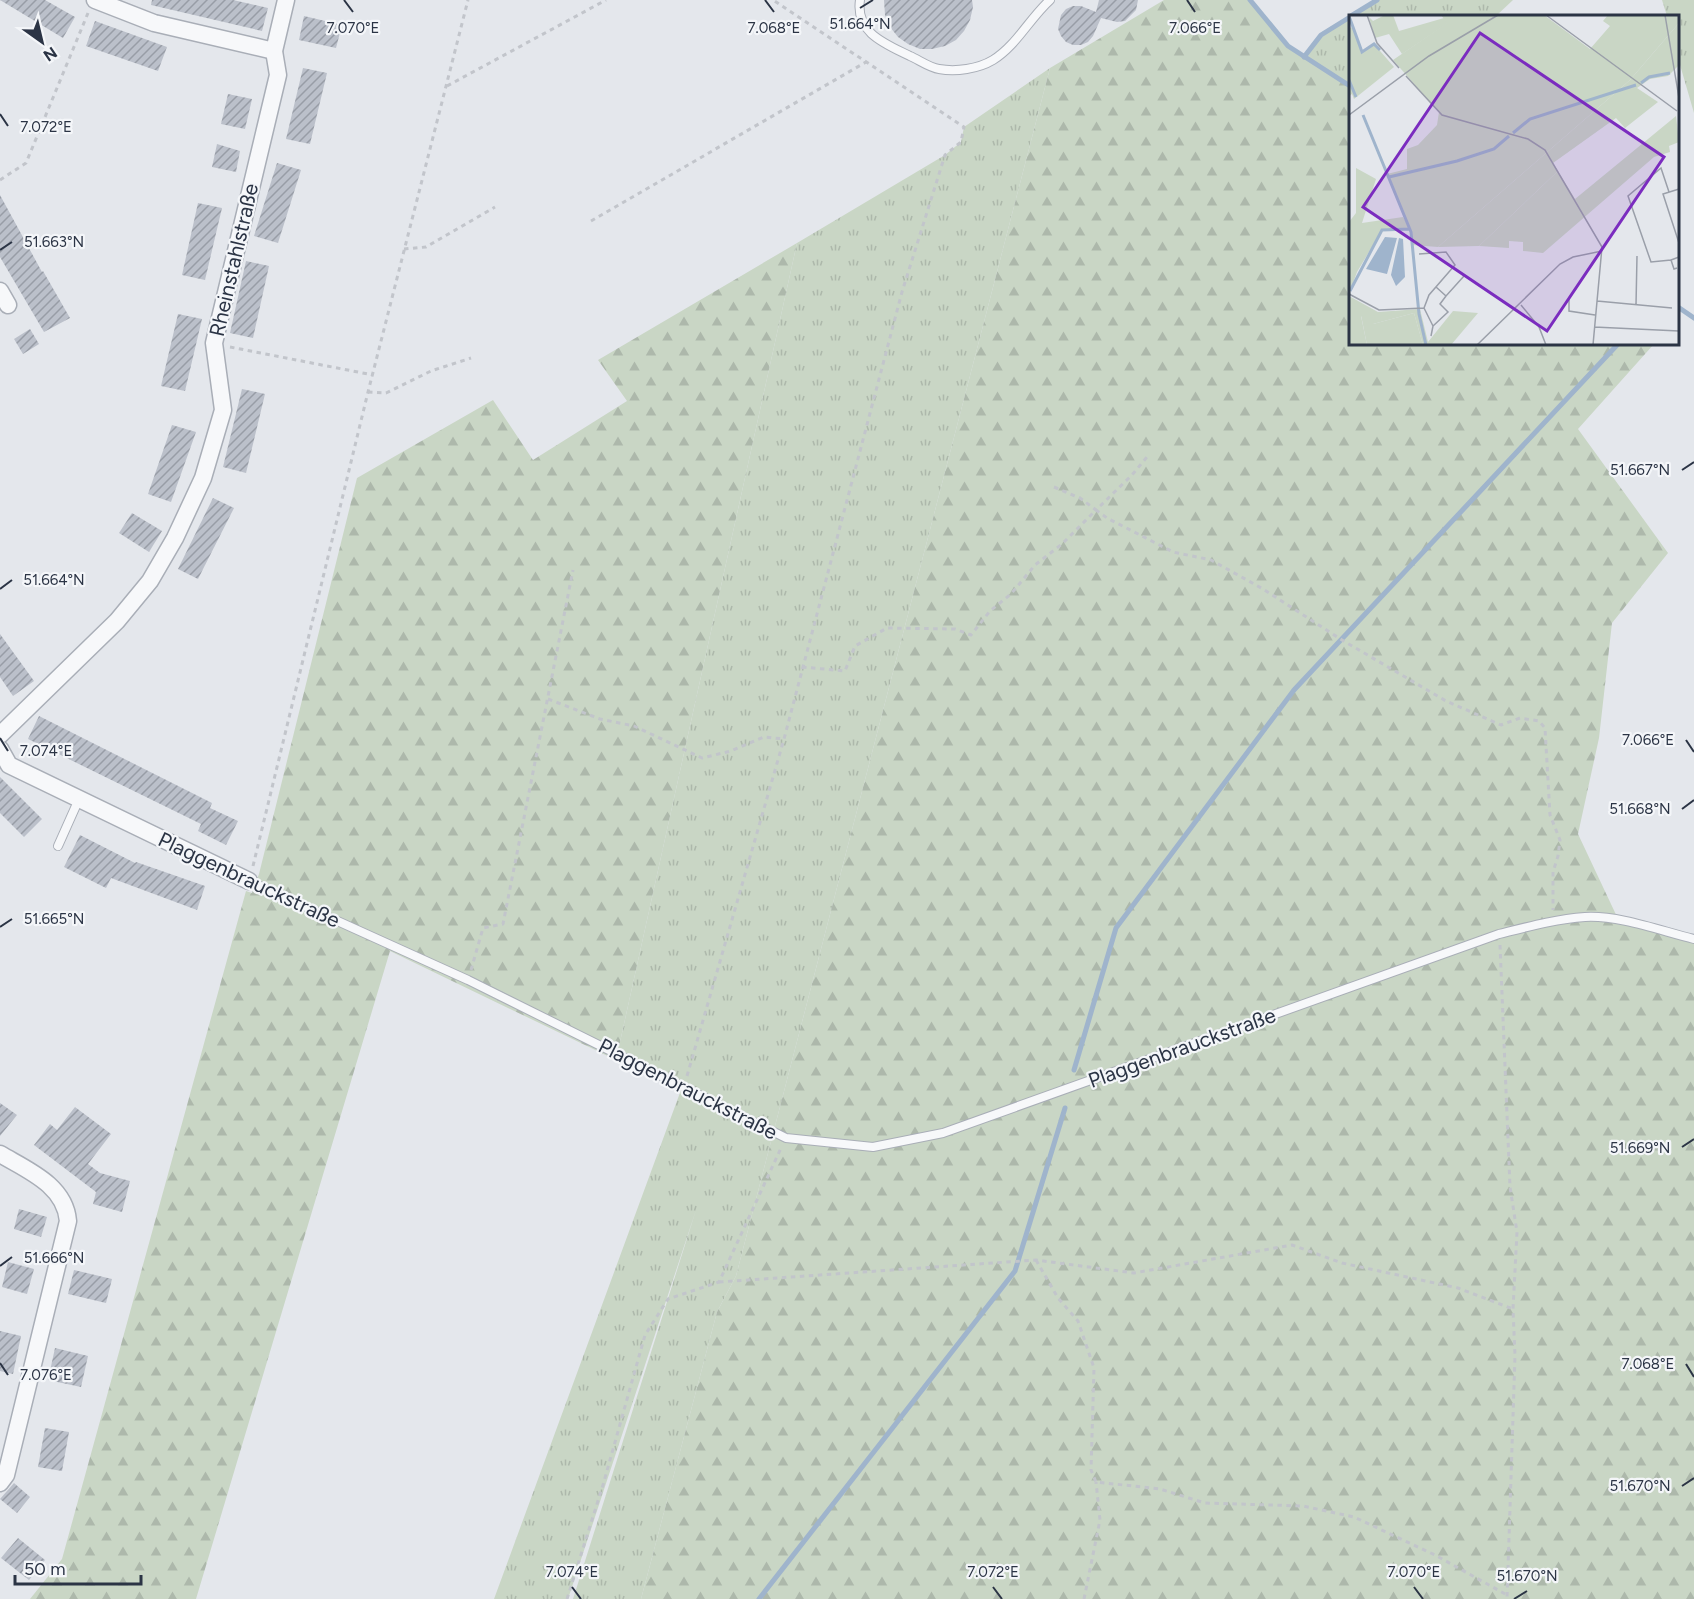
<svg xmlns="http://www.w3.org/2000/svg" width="1694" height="1599" font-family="Figtree,sans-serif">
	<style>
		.grass { fill: url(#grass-tufts) }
		.forest { fill: url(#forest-firs) }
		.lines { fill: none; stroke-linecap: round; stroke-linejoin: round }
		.stream { stroke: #9fb4cc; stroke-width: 5 }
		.building { fill: url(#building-hatch) }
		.service-casing { stroke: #a9aeb7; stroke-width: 10 }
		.minor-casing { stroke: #a9aeb7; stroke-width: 19 }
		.path { stroke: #c2c5cb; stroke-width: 3; stroke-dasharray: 4.5 4.5; stroke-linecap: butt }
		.service { stroke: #f7f8fa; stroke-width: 8 }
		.minor { stroke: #f7f8fa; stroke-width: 16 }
		.ticks { fill: none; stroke: #2b3445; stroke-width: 2 }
		.labels { text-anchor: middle; stroke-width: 4.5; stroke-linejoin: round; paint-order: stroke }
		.street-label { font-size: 21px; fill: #2b3445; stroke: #f4f6f9 }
		.inset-river { fill: none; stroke: #9fb4cc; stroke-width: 3 }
		.inset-road { fill: none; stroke: #9a9fa9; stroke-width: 1.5 }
		.view { fill: #7b2cbf; fill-opacity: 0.15; stroke: #7b2cbf; stroke-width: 3 }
		.inset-edge { fill: none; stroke: #2b3445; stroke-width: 3 }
		.ticks-label { font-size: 15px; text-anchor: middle; fill: #2b3445; stroke: #f4f6f9; stroke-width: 4.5; stroke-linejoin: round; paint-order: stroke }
	</style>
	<defs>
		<pattern id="grass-tufts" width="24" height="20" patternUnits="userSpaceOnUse" patternTransform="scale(1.5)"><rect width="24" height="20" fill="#c9d6c5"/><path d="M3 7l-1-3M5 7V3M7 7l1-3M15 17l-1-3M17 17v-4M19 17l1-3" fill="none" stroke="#adb8ab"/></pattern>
		<pattern id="forest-firs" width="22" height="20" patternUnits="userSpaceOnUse" patternTransform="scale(1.5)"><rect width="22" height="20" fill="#c9d6c5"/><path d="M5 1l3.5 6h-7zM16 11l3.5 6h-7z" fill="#adb8ab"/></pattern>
		<pattern id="building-hatch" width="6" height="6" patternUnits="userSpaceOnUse" patternTransform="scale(1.5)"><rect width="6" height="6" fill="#bbc0ca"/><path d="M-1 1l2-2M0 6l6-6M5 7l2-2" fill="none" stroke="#989da6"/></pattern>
	</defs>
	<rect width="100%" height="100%" fill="#e4e7ec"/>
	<g class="grass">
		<path d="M 1377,0 L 1513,0 L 1496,16 L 1351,16 Z"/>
		<path d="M 1662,0 L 1694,0 L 1694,113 L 1678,58 L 1678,16 L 1667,16 Z"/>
		<path d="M 1350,17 L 1350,86 L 1304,57 L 1321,35 Z"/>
		<path d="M 1050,68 L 736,1276 L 717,1312 L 641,1599 L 573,1599 L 696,1210 L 568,1599 L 494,1599 L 681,1090 L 714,1102 L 616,1060 L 797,243 L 945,155 L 961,142 L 964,127 Z"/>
	</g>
	<g class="forest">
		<path d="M 1164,0 L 1250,0 L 1288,46 L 1350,86 L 1350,344 L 1654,344 L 1578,429 L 1668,553 L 1612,623 L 1599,738 L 1578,834 L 1619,921 L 1694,939 L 1694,1599 L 641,1599 L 717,1312 L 736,1276 L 1050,68 Z"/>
		<path d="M 797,243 L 616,1060 L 390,951 L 196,1599 L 30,1599 L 62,1559 L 246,891 L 252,893 L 259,874 L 357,478 L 493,400 L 533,460 L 627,401 L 598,360 Z"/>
	</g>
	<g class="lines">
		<g class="stream">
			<path d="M 1250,0 L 1288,46 L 1350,86"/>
			<path d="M 1351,16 L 1377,0"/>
			<path d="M 1304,57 L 1321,35 L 1350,17"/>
			<path d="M 1678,307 L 1694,318"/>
			<path d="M 1074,1070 L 1116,928 L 1294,690 L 1618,344"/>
			<path d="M 759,1599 L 1015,1271 L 1065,1108"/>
		</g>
	</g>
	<g class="building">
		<path d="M 0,0 L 45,0 L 75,17 L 63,38 Z"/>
		<path d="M 152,0 L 233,0 L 268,8 L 262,31 L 151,5 Z"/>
		<path d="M 884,0 L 972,0 L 973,7 L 970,20 L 964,31 L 956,40 L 945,46 L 932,49 L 920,49 L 908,44 L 898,37 L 890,27 L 885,15 Z"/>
		<path d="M 1099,0 L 1138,0 L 1136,10 L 1125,21 L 1117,22 L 1101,18 L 1093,36 L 1088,42 L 1081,45 L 1073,45 L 1066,42 L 1061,36 L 1058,29 L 1061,15 L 1066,9 L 1073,6 L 1081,6 L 1096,12 Z"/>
		<path d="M 304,16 L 342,25 L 336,48 L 299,40 Z"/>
		<path d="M 95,21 L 167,47 L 158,71 L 86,46 Z"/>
		<path d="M 303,68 L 327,73 L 310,144 L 286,139 Z"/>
		<path d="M 228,94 L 252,99 L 245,129 L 221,124 Z"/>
		<path d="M 217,144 L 240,151 L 236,172 L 212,167 Z"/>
		<path d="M 277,163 L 301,170 L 278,243 L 254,236 Z"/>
		<path d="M 0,195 L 42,272 L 43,271 L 70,318 L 44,332 L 0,257 Z"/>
		<path d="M 198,203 L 222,208 L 205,280 L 182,275 Z"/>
		<path d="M 246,261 L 269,266 L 253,338 L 230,333 Z"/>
		<path d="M 178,314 L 202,319 L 185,391 L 161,386 Z"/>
		<path d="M 30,329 L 39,344 L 23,354 L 14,339 Z"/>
		<path d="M 242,389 L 265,394 L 246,473 L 223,467 Z"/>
		<path d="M 172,425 L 196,432 L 171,502 L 148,494 Z"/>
		<path d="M 213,498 L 234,508 L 198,579 L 178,569 Z"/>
		<path d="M 132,513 L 162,531 L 149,552 L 119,533 Z"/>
		<path d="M 0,634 L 34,681 L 13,696 L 0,677 Z"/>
		<path d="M 39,716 L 212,803 L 210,808 L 238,821 L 226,845 L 198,831 L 201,824 L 28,739 Z"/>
		<path d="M 0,777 L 42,819 L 24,837 L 0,813 Z"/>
		<path d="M 80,835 L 135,863 L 136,862 L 205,886 L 197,910 L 111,878 L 106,888 L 64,867 Z"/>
		<path d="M 0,1103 L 17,1115 L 0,1136 Z"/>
		<path d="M 75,1107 L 111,1134 L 88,1164 L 100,1173 L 130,1181 L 122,1212 L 93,1204 L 96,1192 L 34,1145 L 50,1124 L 57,1130 Z"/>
		<path d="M 19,1209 L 47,1217 L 41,1237 L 14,1229 Z"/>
		<path d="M 8,1262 L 34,1269 L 27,1294 L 2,1287 Z"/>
		<path d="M 74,1270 L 112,1279 L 106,1303 L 68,1294 Z"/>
		<path d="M 0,1331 L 21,1336 L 13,1374 L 0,1371 Z"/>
		<path d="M 55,1348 L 88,1356 L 81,1387 L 48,1380 Z"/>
		<path d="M 45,1428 L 69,1432 L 62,1471 L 38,1467 Z"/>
		<path d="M 14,1483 L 30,1497 L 17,1513 L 0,1499 Z"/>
		<path d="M 18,1538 L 45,1560 L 29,1580 L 1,1558 Z"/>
	</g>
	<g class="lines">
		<g class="service-casing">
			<g id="service">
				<path d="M 860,0 C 855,33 886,44 910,56 C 919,60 930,68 939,69 C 956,72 978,69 993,60 C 1016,46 1030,18 1050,0"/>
				<path d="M 58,846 L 79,799"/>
				<path d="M 249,881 L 468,980 L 786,1138 L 873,1147 L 943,1133 L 1499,934 C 1527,927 1556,919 1585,917 C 1619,915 1661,931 1694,939"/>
			</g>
		</g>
		<g class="minor-casing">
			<g id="minor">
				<path d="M 95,0 L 154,23 L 274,51"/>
				<path d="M 0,291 L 8,305"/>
				<path d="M 0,735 L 117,621 L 150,581 L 175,538 L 203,478 L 223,410 L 214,343 L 278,75 L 274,51 L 286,0"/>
				<path d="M 0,749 L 9,765 L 249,881"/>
				<path d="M 0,1154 C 27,1170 65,1185 68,1221 L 6,1475 L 0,1483"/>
			</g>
		</g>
		<g class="path">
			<path d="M 447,86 L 606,0"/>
			<path d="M 0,180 L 26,163 L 88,13"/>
			<path d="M 591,221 L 866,62"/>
			<path d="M 404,249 L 426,247 L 495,207"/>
			<path d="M 230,347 L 373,375"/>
			<path d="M 368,392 L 386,393 L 431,371 L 471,358"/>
			<path d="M 1054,487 L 1080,498 L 1096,510 L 1132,475 L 1147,457"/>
			<path d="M 802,667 L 845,671 L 855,646 L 887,628 L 955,629 L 971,635 L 990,611 L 1011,594 L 1035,565 L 1062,544 L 1096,510 L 1107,518 L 1173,552 L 1211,560 L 1263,589 L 1342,640 L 1446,701 L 1501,725 L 1520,718 L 1539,721 L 1545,728 L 1550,815 L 1560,840 L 1558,856 L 1553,872 L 1553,910"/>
			<path d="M 548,699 L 600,719 L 634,726 L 702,758 L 731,751 L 764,737 L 784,739"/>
			<path d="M 253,866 L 368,392 L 468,0"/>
			<path d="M 1500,945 L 1510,1187 L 1517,1232 L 1513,1309 L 1515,1356 L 1507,1599"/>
			<path d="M 471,970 L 483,928 L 503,924 L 573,570"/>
			<path d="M 687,1076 L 784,739 L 902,292 L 945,155 L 961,142 L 964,127 L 773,0"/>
			<path d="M 1036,1260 L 1058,1298 L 1078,1321 L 1094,1368 L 1091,1470 L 1096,1482 L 1160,1489 L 1205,1503 L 1303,1506 L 1354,1517 L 1435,1555 L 1507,1595"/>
			<path d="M 719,1282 L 1036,1260 L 1134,1273 L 1292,1245 L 1342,1263 L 1458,1288 L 1513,1309"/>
			<path d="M 567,1599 L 603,1485 L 645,1335 L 668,1299 L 719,1282 L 781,1148"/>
			<path d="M 1084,1599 L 1100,1520 L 1096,1482"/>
		</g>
		<use href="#service" class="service"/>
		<use href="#minor" class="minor"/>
	</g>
	<path class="ticks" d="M 344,0 L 353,12M 765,0 L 774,12M 1187,0 L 1195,12M 860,8 L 873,0M 0,114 L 8,126M 0,250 L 12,242M 1682,470 L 1694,462M 0,589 L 12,580M 0,738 L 8,751M 1686,740 L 1694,752M 1682,809 L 1694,800M 0,927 L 12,919M 1682,1147 L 1694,1139M 0,1266 L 12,1257M 0,1363 L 8,1375M 1686,1364 L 1694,1377M 1682,1486 L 1694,1478M 572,1587 L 581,1599M 993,1587 L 1002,1599M 1414,1587 L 1423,1599M 1514,1599 L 1527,1591"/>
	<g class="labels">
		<g class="street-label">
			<text transform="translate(234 260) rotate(-77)" y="7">Rheinstahlstraße</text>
			<text transform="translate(249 880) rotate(25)" y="7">Plaggenbrauckstraße</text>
			<text transform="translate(1182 1048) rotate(-20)" y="7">Plaggenbrauckstraße</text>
			<text transform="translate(688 1089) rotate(27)" y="7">Plaggenbrauckstraße</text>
		</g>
	</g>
	<g transform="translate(1349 15)">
		<rect width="330" height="330" fill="#e4e7ec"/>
		<path d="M 36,0 L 44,0 L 50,16 L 95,3 L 99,8 L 53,39 L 40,19 L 26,23 L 20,2 L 24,6 ZM 330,8 L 330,50 L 319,61 L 301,64 L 288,73 L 309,87 L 276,113 L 267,103 L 204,148 L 209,156 L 130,231 L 89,232 L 281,65 ZM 5,12 L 12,38 L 25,29 L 45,52 L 5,84 L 3,79 L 0,81 L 0,13 ZM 7,153 L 27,164 L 13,208 L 54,202 L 61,214 L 33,215 L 8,257 L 0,279 L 0,207 L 7,198 ZM 0,281 L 29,297 L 71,294 L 79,327 L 104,296 L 129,298 L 102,330 L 74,330 L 65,298 L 24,309 L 12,301 L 18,330 L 1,330 Z" fill="#c9d6c5"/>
		<path d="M 92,0 L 195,0 L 241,34 L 261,11 L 254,6 L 259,0 L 330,0 L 330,8 L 281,65 L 89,232 L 63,230 L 62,217 L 38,159 L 58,154 L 58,134 L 69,130 L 88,110 L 90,97 L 44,45 L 98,8 ZM 327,101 L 330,127 L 320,131 L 321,137 L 305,142 L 194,238 L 174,236 L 174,227 L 160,226 L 160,233 L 130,231 L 209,156 L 226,184 Z" fill="#c9d6c5"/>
		<path d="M 65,298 L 74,330 L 18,330 L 12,300 L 26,301 L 24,309 Z" fill="#c9d6c5"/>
		<path d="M 36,222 L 48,223 L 38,259 L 17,254 ZM 50,223 L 54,224 L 56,262 L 47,271 L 42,260 Z" fill="#9fb4cc"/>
		<path class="inset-river" d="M 0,1 L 13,37 L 25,29 L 31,35M 0,65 L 7,82M 292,68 L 300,62 L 321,58M 14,100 L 62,217 L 70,299 L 77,330M 164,118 L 181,104 L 287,70M 40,162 L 108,146 L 145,134 L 160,121M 1,276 L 33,215 L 61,214"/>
		<path class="inset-road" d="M 18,0 L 28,28 L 50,53M 197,0 L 328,96M 316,0 L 330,83M 57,61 L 93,100 L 179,124 L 196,135 L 253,232 L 244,330M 0,100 L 80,41 L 149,0M 330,174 L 314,179 L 330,228M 320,177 L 312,153 L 279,181 L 302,247 L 322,245M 328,253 L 325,254 L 322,245 L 330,242M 87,272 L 97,281 L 115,261M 0,279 L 30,295 L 75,293 L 80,280 L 106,250 L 97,237 L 70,239M 220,282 L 220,296 L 246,300M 248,286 L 323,293M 172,290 L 190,312 L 197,330M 287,290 L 288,241M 75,293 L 84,311 L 82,321M 84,311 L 99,297 L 91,289 L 97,281M 245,312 L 330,316M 128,330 L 211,249 L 224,242 L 253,236"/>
		<path class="view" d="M 131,18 L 315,142 L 198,316 L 14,192 Z"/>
		<rect width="330" height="330" class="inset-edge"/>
	</g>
	<g class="ticks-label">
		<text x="860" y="29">51.664°N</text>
		<text x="353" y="33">7.070°E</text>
		<text x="774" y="33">7.068°E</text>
		<text x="1195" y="33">7.066°E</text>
		<text x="46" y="132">7.072°E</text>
		<text x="54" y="247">51.663°N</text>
		<text x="1640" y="475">51.667°N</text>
		<text x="54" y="585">51.664°N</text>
		<text x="1648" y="745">7.066°E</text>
		<text x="46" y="756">7.074°E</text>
		<text x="1640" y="814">51.668°N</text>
		<text x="54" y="924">51.665°N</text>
		<text x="1640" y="1153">51.669°N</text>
		<text x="54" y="1263">51.666°N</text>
		<text x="1648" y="1369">7.068°E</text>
		<text x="46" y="1380">7.076°E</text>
		<text x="1640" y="1491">51.670°N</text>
		<text x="572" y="1577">7.074°E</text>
		<text x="993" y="1577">7.072°E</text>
		<text x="1414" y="1577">7.070°E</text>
		<text x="1527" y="1581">51.670°N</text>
	</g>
	<g transform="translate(42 42) rotate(146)" stroke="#f4f6f9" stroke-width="4.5" paint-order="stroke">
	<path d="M0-4.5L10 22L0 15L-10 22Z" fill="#2b3445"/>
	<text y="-9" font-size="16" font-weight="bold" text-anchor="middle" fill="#2b3445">N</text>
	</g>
	<path d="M15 1575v9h126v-9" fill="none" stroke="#2b3445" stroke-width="3"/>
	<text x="24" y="1575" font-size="18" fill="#2b3445" stroke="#f4f6f9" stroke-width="4.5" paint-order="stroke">50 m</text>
</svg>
